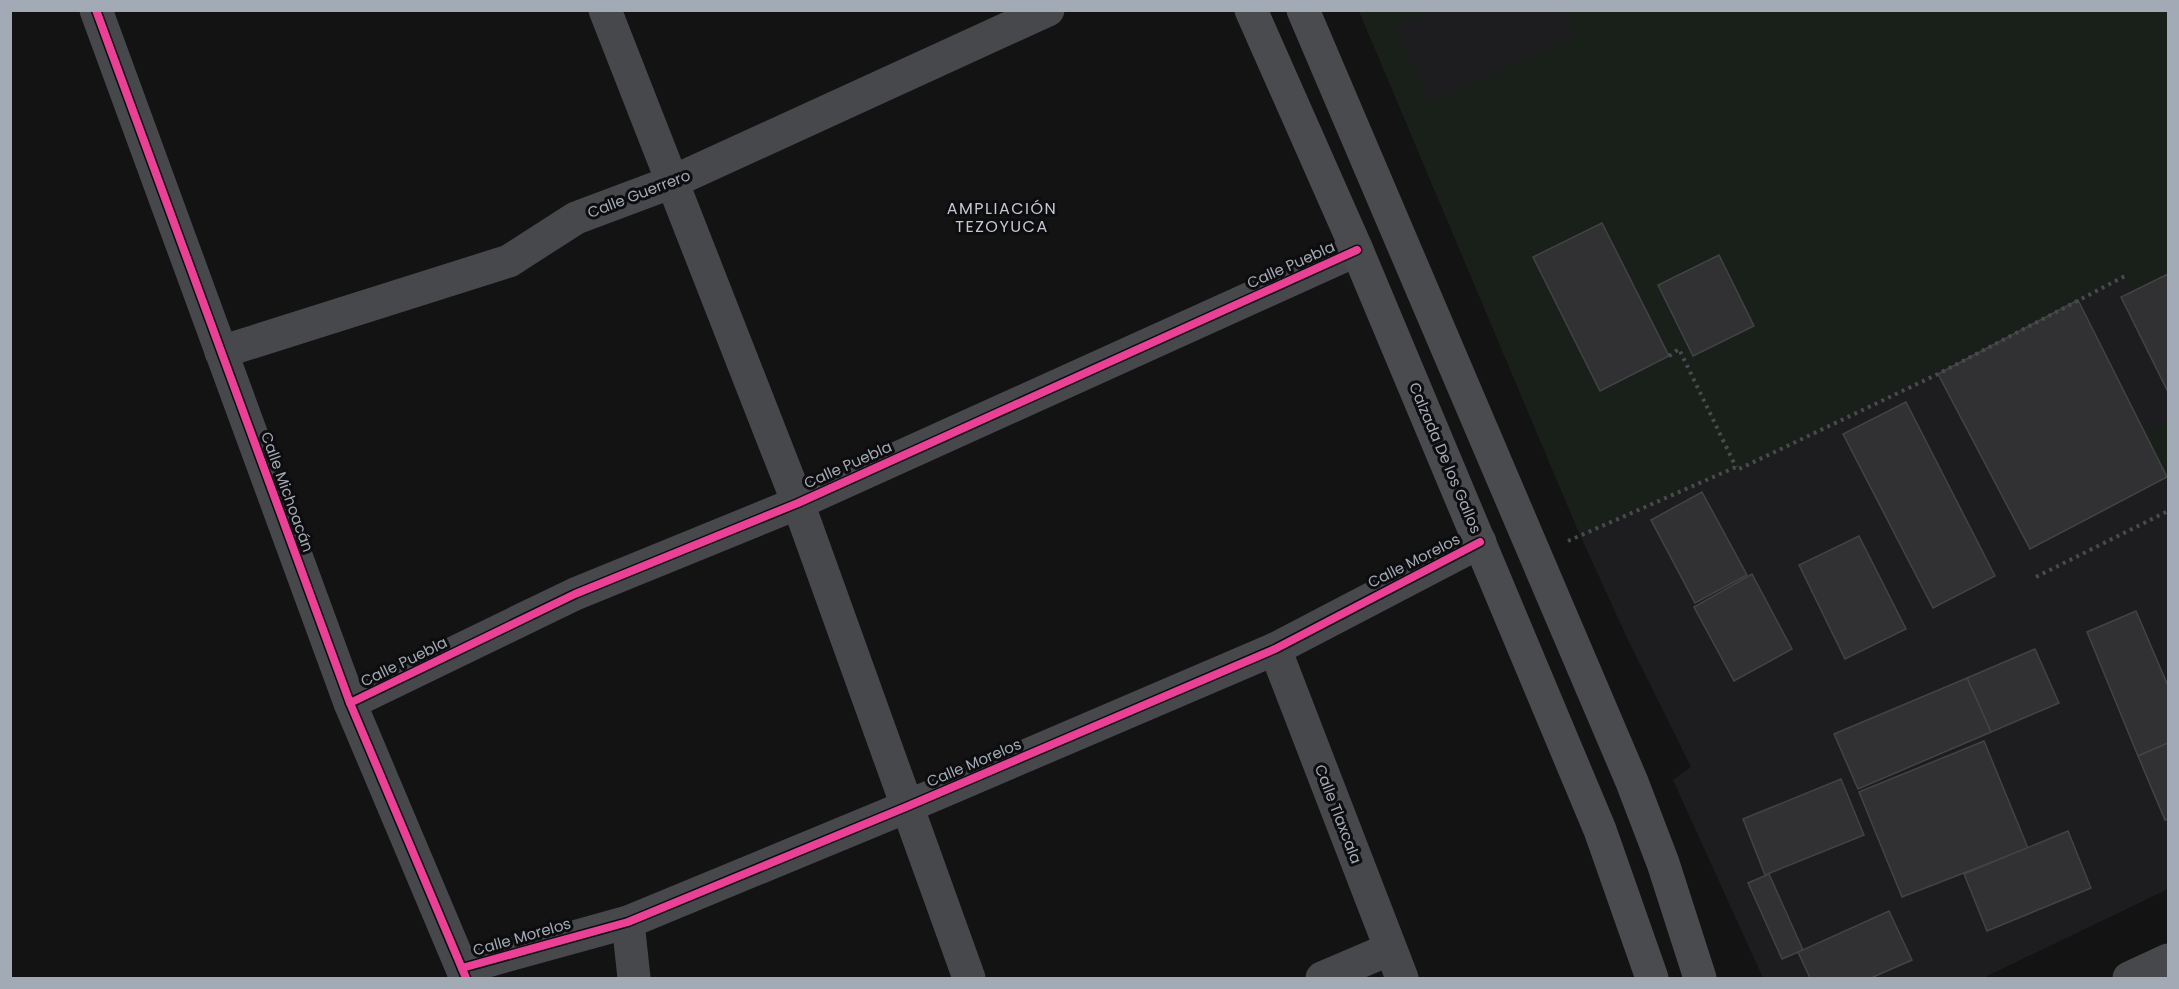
<svg xmlns="http://www.w3.org/2000/svg" width="2179" height="989" font-family="Poppins,sans-serif">
	<style>
		.built { fill: #1d1d1f }
		.green { fill: #192019 }
		.building { fill: #313133; stroke: #414347; stroke-width: 1.5 }
		.lines { fill: none; stroke-linecap: round; stroke-linejoin: round }
		.path { stroke: #484a4e; stroke-width: 4; stroke-dasharray: 3 4.5; stroke-linecap: butt }
		.minor { stroke: #47484c; stroke-width: 33 }
		.major { stroke: #4a4b4e; stroke-width: 33 }
		.cycleway-casing { stroke: #0d0d0f; stroke-width: 11 }
		.cycleway { stroke: #ea4096; stroke-width: 8 }
		.labels { text-anchor: middle; stroke-width: 6; stroke-linejoin: round; paint-order: stroke }
		.street-label { font-size: 15px; fill: #a2aab6; stroke: #0d0d0f }
		.neighbourhood-label { font-size: 16px; letter-spacing: 1.5px; fill: #c3c8d2; stroke: #0d0d0f }
	</style>
	<rect width="100%" height="100%" fill="#131313"/>
	<path class="built" d="M 1359,11 L 2168,11 L 2168,889 L 1983,978 L 1763,978 L 1673,780 L 1691,767 L 1628,640 L 1580,535 Z"/>
	<g class="green">
		<path d="M 1359,11 L 1432,11 L 1395,27 L 1429,102 L 1575,36 L 1564,11 L 2168,11 L 2168,274 L 2132,291 L 2125,277 L 1739,469 L 1736,467 L 1580,535 Z"/>
		<path d="M 2168,421 L 2168,480 L 2145,433 Z"/>
	</g>
	<g class="building">
		<path d="M 1602,223 L 1669,356 L 1600,391 L 1533,257 Z"/>
		<path d="M 1719,255 L 1754,326 L 1693,356 L 1658,285 Z"/>
		<path d="M 2168,274 L 2168,392 L 2121,297 Z"/>
		<path d="M 2078,300 L 2167,477 L 2030,549 L 1938,374 Z"/>
		<path d="M 1906,402 L 1995,576 L 1933,608 L 1843,434 Z"/>
		<path d="M 1702,492 L 1747,575 L 1695,603 L 1651,520 Z"/>
		<path d="M 1859,536 L 1906,629 L 1845,659 L 1799,565 Z"/>
		<path d="M 1752,574 L 1792,649 L 1734,681 L 1694,607 Z"/>
		<path d="M 2136,611 L 2168,686 L 2168,743 L 2138,756 L 2087,632 Z"/>
		<path d="M 2035,649 L 2059,703 L 1991,732 L 1967,678 Z"/>
		<path d="M 1967,678 L 1991,732 L 1858,789 L 1834,734 Z"/>
		<path d="M 1984,741 L 2028,848 L 1902,897 L 1859,792 Z"/>
		<path d="M 2168,743 L 2168,819 L 2165,820 L 2138,756 Z"/>
		<path d="M 1841,779 L 1864,835 L 1765,875 L 1743,819 Z"/>
		<path d="M 2068,831 L 2091,888 L 1987,931 L 1964,874 Z"/>
		<path d="M 1769,874 L 1803,950 L 1782,959 L 1748,883 Z"/>
		<path d="M 1889,911 L 1912,960 L 1871,978 L 1810,978 L 1798,952 Z"/>
	</g>
	<g class="lines">
		<g class="path">
			<path d="M 1669,356 L 1679,349 L 1736,467"/>
			<path d="M 1568,541 L 1736,467 L 1739,469 L 1938,374 L 2125,276"/>
			<path d="M 2036,577 L 2168,511"/>
		</g>
		<g class="minor">
			<path d="M 96,10 L 350,703 L 466,978"/>
			<path d="M 605,10 L 798,503 L 969,978"/>
			<path d="M 221,352 L 509,261 L 576,218 L 672,182 L 1048,10"/>
			<path d="M 1275,649 L 1402,978"/>
			<path d="M 350,703 L 575,594 L 798,503 L 1357,250"/>
			<path d="M 628,922 L 634,978"/>
			<path d="M 462,968 L 628,922 L 906,807 L 1275,649 L 1480,542"/>
			<path d="M 1322,978 L 1390,949"/>
			<path d="M 2129,978 L 2168,960"/>
		</g>
		<g class="major">
			<path d="M 1251,10 L 1357,250 L 1600,830 L 1652,978"/>
			<path d="M 1303,10 L 1632,782 L 1663,863 L 1700,978"/>
		</g>
		<g class="cycleway-casing">
			<g id="cycleway">
				<path d="M 96,10 L 350,703 L 466,978"/>
				<path d="M 350,703 L 575,594 L 798,503 L 1357,250"/>
				<path d="M 462,968 L 628,922 L 906,807 L 1275,649 L 1480,542"/>
			</g>
		</g>
		<use href="#cycleway" class="cycleway"/>
	</g>
	<g class="labels">
		<g class="street-label">
			<text transform="translate(639 194) rotate(-21)" y="5">Calle Guerrero</text>
			<text transform="translate(1291 265) rotate(-24)" y="5">Calle Puebla</text>
			<text transform="translate(1445 458) rotate(67)" y="5">Calzada De los Gallos</text>
			<text transform="translate(848 465) rotate(-24)" y="5">Calle Puebla</text>
			<text transform="translate(287 492) rotate(70)" y="5">Calle Michoacán</text>
			<text transform="translate(1414 561) rotate(-27)" y="5">Calle Morelos</text>
			<text transform="translate(404 662) rotate(-26)" y="5">Calle Puebla</text>
			<text transform="translate(974 763) rotate(-23)" y="5">Calle Morelos</text>
			<text transform="translate(1338 814) rotate(69)" y="5">Calle Tlaxcala</text>
			<text transform="translate(522 937) rotate(-16)" y="5">Calle Morelos</text>
		</g>
		<g class="neighbourhood-label">
			<text x="1002" y="214">AMPLIACIÓN<tspan x="1002" dy="18">TEZOYUCA</tspan></text>
		</g>
	</g>
	<rect width="2179" height="989" fill="none" stroke="#a2aab6" stroke-width="24"/>
</svg>
